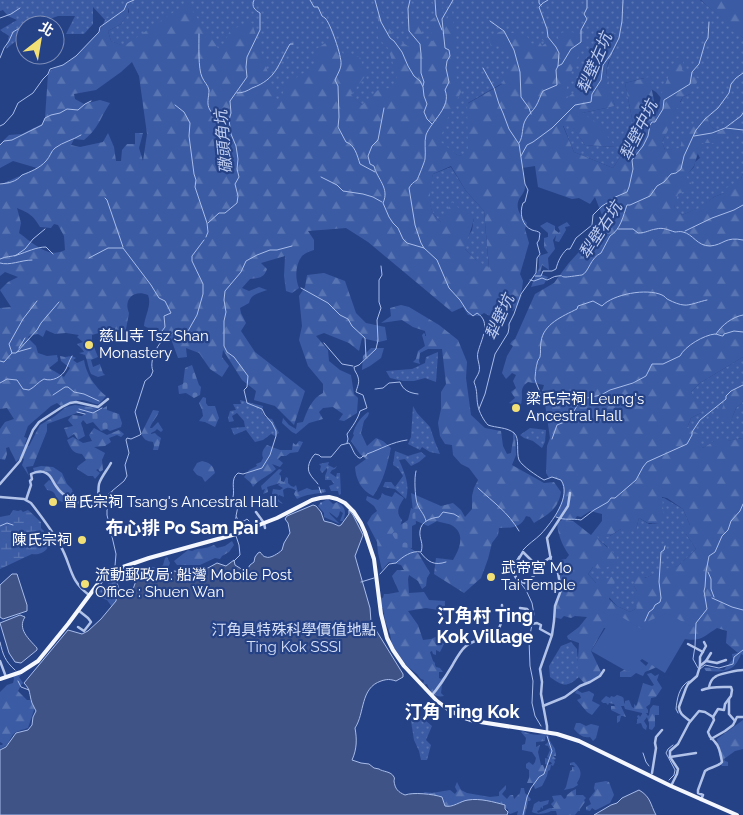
<svg xmlns="http://www.w3.org/2000/svg" width="743" height="815" font-family="Raleway,'Noto Sans TC',sans-serif">
	<style>
		.green { fill: url(#green-dots) }
		.forest { fill: url(#forest-firs); fill-rule: evenodd }
		.wetland { fill: url(#wetland-marsh) }
		.cemetery { fill: url(#cemetery-stones) }
		.pitch { fill: #3b5ba4 }
		.water { fill: #3f5386; stroke: #a7bce9 }
		.lines { fill: none; stroke-linecap: round; stroke-linejoin: round }
		.stream { stroke: #a7bce9; stroke-width: 1 }
		.minor { stroke: #b2c3e9; stroke-width: 2.5 }
		.major { stroke: #f5f7fe; stroke-width: 4 }
		.poi-dot { fill: #f2e077; stroke: #264287; stroke-width: 2 }
		.labels { text-anchor: middle; stroke-width: 4.5; stroke-linejoin: round; paint-order: stroke }
		.poi-label { font-size: 15px; fill: #fff; stroke: #264287; text-anchor: start }
		.park-label { font-size: 15px; fill: #d6e0f7; stroke: #264287 }
		.water-label { font-size: 16px; font-style: italic; fill: #becdf0; stroke: #264287 }
		.quarter-label { font-size: 18px; font-weight: bold; fill: #fff; stroke: #264287 }
	</style>
	<defs>
		<pattern id="green-dots" width="8" height="8" patternUnits="userSpaceOnUse" patternTransform="scale(1.25)"><rect width="8" height="8" fill="#3b5ba4"/><path d="M2 2h.1M6 6h.1" fill="none" stroke="#5874b2" stroke-width="1.8" stroke-linecap="round"/></pattern>
		<pattern id="forest-firs" width="22" height="20" patternUnits="userSpaceOnUse" patternTransform="scale(1.25)"><rect width="22" height="20" fill="#3b5ba4"/><path d="M5 1l3.5 6h-7zM16 11l3.5 6h-7z" fill="#5874b2"/></pattern>
		<pattern id="wetland-marsh" width="20" height="14" patternUnits="userSpaceOnUse" patternTransform="scale(1.25)"><rect width="20" height="14" fill="#3b5ba4"/><path d="M1 5h8M5 5V1M11 12h8M15 12V8" fill="none" stroke="#5874b2"/></pattern>
		<pattern id="cemetery-stones" width="16" height="16" patternUnits="userSpaceOnUse" patternTransform="scale(1.25)"><rect width="16" height="16" fill="#3b5ba4"/><path d="M2 7V4a2 2 0 0 1 4 0v3zM10 15v-3a2 2 0 0 1 4 0v3z" fill="#5874b2"/></pattern>
	</defs>
	<rect width="100%" height="100%" fill="#264287"/>
	<g class="green">
		<path d="M 0,0 L 700,0 L 724,19 L 743,38 L 743,173 L 741,179 L 724,193 L 714,197 L 701,207 L 682,215 L 674,209 L 675,200 L 685,176 L 694,167 L 695,162 L 700,158 L 697,152 L 701,142 L 733,126 L 724,124 L 721,131 C 705,127 713,122 704,114 L 679,149 L 665,150 L 662,142 L 665,136 L 665,130 L 676,108 L 680,103 L 683,97 L 690,94 L 667,94 L 661,98 L 656,92 L 649,88 L 644,78 L 625,83 L 635,134 L 613,168 L 574,152 L 563,125 L 571,124 L 585,145 L 615,147 L 582,113 L 615,106 C 613,98 609,91 607,83 C 603,68 614,53 619,40 L 614,33 L 612,43 L 608,51 L 602,59 L 595,76 L 586,89 L 562,102 L 530,73 L 499,85 L 468,103 L 468,157 L 457,155 L 442,144 L 362,105 L 350,95 L 278,106 L 220,51 L 123,46 L 111,41 L 108,31 L 121,24 L 129,12 L 128,6 L 107,22 L 93,7 L 93,24 L 84,34 L 66,34 L 75,16 L 58,16 L 44,21 L 42,25 L 25,25 L 25,44 L 21,46 L 16,41 L 6,49 L 9,36 L 0,30 L 17,20 L 8,16 L 3,10 L 0,11 Z"/>
		<path d="M 451,167 L 466,191 L 484,211 L 489,269 L 477,261 L 465,249 L 465,241 L 472,230 L 474,218 L 442,223 C 425,209 428,193 433,174 Z"/>
		<path d="M 438,352 L 438,354 L 436,382 L 425,378 L 414,381 L 403,381 L 390,378 L 386,371 L 412,369 L 425,363 L 426,357 Z"/>
		<path d="M 743,357 L 743,387 L 730,423 L 736,408 L 742,403 L 743,401 L 743,438 L 727,441 L 714,441 L 703,448 L 687,428 L 691,418 L 701,413 L 691,392 L 700,383 Z"/>
		<path d="M 240,400 L 263,406 L 262,412 L 266,418 L 272,419 L 279,433 L 275,436 L 271,434 L 263,440 L 255,442 L 246,430 L 234,435 L 231,428 L 245,427 L 244,421 L 237,413 L 232,416 L 234,421 L 229,422 L 228,418 L 230,411 L 236,410 L 233,404 L 241,404 Z"/>
		<path d="M 413,406 L 417,413 L 430,427 L 435,442 L 440,454 L 430,452 L 422,447 L 420,450 L 408,444 L 411,437 Z"/>
		<path d="M 530,428 L 546,430 L 545,442 L 542,448 L 533,441 L 524,438 L 520,435 Z"/>
		<path d="M 395,451 L 408,456 L 421,452 L 426,456 L 419,462 L 411,466 L 405,459 L 399,460 C 405,474 410,484 406,499 L 395,489 L 383,487 L 385,482 L 391,482 L 395,487 L 403,476 L 398,468 L 393,465 Z"/>
		<path d="M 329,462 L 328,465 L 334,468 L 337,466 L 335,469 L 332,470 L 330,473 L 336,477 L 337,473 L 340,473 L 341,494 L 339,495 L 338,491 L 331,491 L 329,486 L 334,484 L 331,480 L 325,480 L 325,476 L 327,471 L 327,468 L 322,473 L 320,470 L 321,466 L 319,464 Z"/>
		<path d="M 662,498 L 664,498 L 683,509 L 690,525 L 686,534 L 696,549 L 678,566 L 644,578 L 634,581 L 634,586 L 637,591 L 637,608 L 630,612 L 617,606 L 588,574 L 608,547 L 599,540 L 596,536 L 610,536 L 621,529 L 636,529 L 639,518 L 649,524 L 659,523 Z"/>
		<path d="M 571,642 L 577,649 L 579,677 C 566,688 563,686 550,677 L 549,666 L 561,646 Z"/>
		<path d="M 423,716 L 425,720 L 432,726 L 426,740 L 431,745 L 427,760 L 421,760 L 419,751 L 414,740 L 411,721 Z"/>
	</g>
	<g class="forest">
		<path d="M 432,0 L 441,0 L 444,19 L 446,21 L 452,10 L 455,39 L 454,69 L 461,92 L 444,126 L 441,142 L 457,155 L 468,156 L 467,104 L 502,84 L 512,59 L 503,42 L 504,46 L 499,44 L 491,46 L 488,38 C 493,33 501,32 508,29 L 507,32 L 510,33 L 516,33 C 519,37 522,37 527,36 L 529,40 L 528,43 L 535,44 L 536,41 L 539,41 L 542,46 L 546,43 L 541,39 L 547,38 L 551,34 L 550,30 L 556,41 L 555,44 L 558,46 L 560,42 L 558,37 L 563,32 L 566,34 L 572,32 L 577,34 L 578,32 L 576,27 L 579,30 L 583,31 L 582,34 L 585,35 L 586,39 L 572,70 L 563,101 L 595,76 L 602,59 L 608,51 L 612,43 L 614,33 L 616,33 L 619,40 L 608,63 L 606,73 L 615,106 L 582,113 L 596,122 L 616,147 L 585,145 L 571,125 L 563,126 L 574,152 L 613,168 L 635,134 L 625,83 L 649,77 L 657,114 L 662,92 L 676,58 L 684,56 L 682,70 L 699,79 L 690,94 L 683,97 L 680,102 L 686,107 L 684,110 L 676,108 L 673,120 L 662,142 L 665,150 L 680,148 L 684,134 L 704,113 C 712,122 707,128 721,131 L 724,124 L 727,120 L 733,126 L 739,125 L 743,134 L 729,135 L 714,143 L 701,143 L 694,166 L 686,176 L 693,186 L 688,190 L 678,194 L 674,208 L 682,215 L 700,207 L 714,197 L 724,193 L 723,190 L 741,179 L 743,173 L 743,357 L 700,383 L 691,392 L 696,401 L 704,405 L 701,413 L 691,418 L 687,428 L 699,434 L 700,443 L 703,448 L 714,441 L 726,441 L 743,438 L 743,655 L 741,654 C 734,673 723,672 706,671 L 704,668 C 711,667 717,669 724,670 L 733,659 L 732,654 L 738,653 L 726,643 L 727,631 L 717,628 C 704,636 702,642 684,639 L 691,627 L 644,631 L 604,628 L 591,651 L 602,674 L 585,684 L 577,675 L 579,643 L 568,639 L 567,636 L 579,627 L 587,617 L 575,616 L 571,618 L 564,616 L 561,619 L 554,617 L 556,604 L 560,593 L 558,576 L 560,573 L 558,565 L 560,560 L 566,559 L 569,555 C 562,545 558,535 557,523 L 562,520 L 555,516 C 561,504 567,494 561,481 L 552,477 L 549,478 L 546,473 L 547,446 L 550,438 L 545,404 L 540,398 L 544,385 L 528,382 C 518,389 524,394 521,404 L 518,405 L 509,403 L 515,398 L 511,392 L 516,388 L 513,381 L 516,375 L 512,373 L 506,379 L 502,373 L 507,356 L 513,346 L 510,344 L 512,341 L 515,339 L 535,294 L 554,283 L 568,264 L 605,223 L 595,197 L 590,204 L 579,198 L 572,199 L 538,187 L 535,166 L 522,168 C 523,174 525,181 525,188 C 524,194 519,197 518,202 C 516,211 522,217 527,223 L 525,229 L 529,243 L 520,274 L 523,281 L 522,289 L 520,295 L 522,295 L 518,304 L 513,311 L 509,307 L 503,307 L 492,317 L 484,313 L 479,316 L 468,315 L 463,307 L 452,312 L 368,242 L 346,228 L 308,231 L 314,240 L 314,250 C 310,251 305,253 302,256 C 295,265 295,278 299,288 L 292,293 L 286,291 L 284,276 L 285,256 L 261,263 L 267,269 C 264,278 259,278 250,279 L 242,288 L 249,291 L 259,287 L 267,290 C 259,293 251,294 249,303 L 240,308 L 241,313 L 246,323 L 241,331 L 255,352 L 305,391 L 294,425 L 275,406 L 254,400 L 256,391 L 242,380 L 223,350 L 222,357 L 229,366 L 222,377 L 210,369 L 199,353 L 186,348 L 187,357 L 178,358 L 171,339 L 144,326 C 145,315 152,305 148,295 C 134,289 123,299 129,313 L 124,340 L 120,341 L 117,339 L 113,329 L 92,335 L 92,342 L 98,357 L 91,360 L 93,367 L 100,364 L 103,373 L 105,375 L 98,377 L 91,374 C 88,368 88,362 85,355 L 79,353 L 84,352 L 82,349 L 77,344 L 83,342 L 77,337 L 79,335 L 66,333 L 55,334 L 46,330 L 43,337 L 38,334 L 29,336 L 28,338 L 36,346 L 38,353 L 47,356 L 57,355 L 58,361 L 49,368 L 64,377 L 70,368 L 61,361 L 60,356 L 65,357 L 72,356 L 76,358 L 73,360 L 77,363 L 84,360 C 86,374 95,387 106,396 L 99,404 C 93,404 92,402 87,401 C 78,398 69,403 61,406 L 57,403 L 51,406 L 28,426 L 24,437 L 27,438 L 25,444 L 29,446 L 40,425 L 55,416 L 66,407 L 75,405 L 97,408 L 104,405 L 94,411 L 77,413 L 47,424 L 47,431 L 33,466 L 26,467 L 29,476 L 22,465 L 24,459 L 21,457 L 16,462 C 14,456 11,453 9,447 L 6,448 L 7,454 L 5,460 L 0,459 L 0,429 L 5,422 L 14,419 L 7,408 L 0,409 L 0,308 L 11,307 L 0,290 L 8,282 L 18,277 L 5,272 L 0,276 L 0,185 L 37,168 L 13,161 L 0,168 L 0,144 L 9,135 L 22,134 L 42,124 L 45,118 L 48,74 L 51,70 L 68,62 L 76,56 L 99,32 L 105,20 L 128,5 L 128,14 L 121,24 L 108,31 L 111,41 L 124,46 L 187,3 L 220,51 L 231,29 L 252,23 L 279,107 L 285,85 L 314,66 L 316,49 L 332,39 L 344,55 L 360,57 L 366,75 L 351,95 L 362,105 L 378,90 L 395,87 L 397,76 L 388,48 L 378,38 L 378,2 L 393,36 L 412,49 L 410,38 L 403,24 L 414,18 L 425,39 L 433,41 L 434,37 L 431,32 L 430,21 L 437,15 ZM 132,62 L 139,76 L 147,134 L 143,161 L 139,148 L 143,133 L 135,133 L 135,144 L 127,144 L 122,150 L 121,161 L 116,161 L 114,147 L 108,133 L 103,142 L 80,147 L 71,145 L 74,139 L 84,140 C 99,128 100,118 110,103 L 100,100 L 84,104 L 75,99 L 74,94 L 96,90 L 121,72 ZM 451,166 L 466,191 L 484,211 L 489,268 L 476,260 L 465,249 C 467,238 472,229 474,218 L 461,210 L 452,202 L 441,222 C 425,210 430,191 433,174 ZM 17,208 C 29,213 33,215 40,227 L 51,228 L 54,224 L 58,225 L 64,236 L 65,250 C 48,259 33,243 19,233 L 21,223 ZM 662,497 L 667,498 L 683,509 L 690,525 L 686,526 L 686,534 L 696,549 L 678,566 L 665,569 L 645,578 L 629,572 L 634,580 L 634,586 L 637,591 L 634,595 L 637,608 L 630,612 L 617,606 L 609,599 L 614,586 L 616,575 L 596,583 L 588,574 L 593,567 L 602,569 L 614,565 L 617,556 L 599,540 L 597,536 L 608,537 L 621,529 L 636,529 L 639,518 L 648,523 L 659,523 L 664,516 ZM 590,511 L 602,514 L 602,521 L 591,535 L 573,521 L 566,520 L 575,519 L 577,516 L 581,517 Z"/>
		<path d="M 701,0 L 743,0 L 743,38 C 740,35 737,34 733,32 C 730,29 728,24 726,22 C 718,13 708,8 701,0 Z"/>
		<path d="M 547,222 L 555,226 L 555,230 L 559,233 L 560,231 L 558,227 L 567,222 L 570,226 L 565,227 L 566,230 L 559,242 L 555,241 L 556,235 L 553,240 L 555,249 L 548,258 L 549,270 L 542,265 L 540,274 L 548,277 L 544,284 L 531,287 L 539,268 L 539,256 L 548,253 L 544,247 L 544,238 L 548,237 L 548,233 L 540,226 Z"/>
		<path d="M 324,273 L 345,281 L 356,313 L 366,323 L 385,327 L 387,340 L 379,342 L 362,338 L 359,351 L 349,343 L 324,333 L 316,336 L 328,350 L 329,361 L 340,370 L 351,375 L 354,394 L 358,398 L 357,413 L 344,421 L 339,420 L 343,414 L 333,407 L 323,408 L 319,412 L 323,419 L 309,423 L 296,434 L 292,432 L 282,423 L 283,418 L 289,425 L 296,429 L 297,423 L 303,422 C 307,411 312,398 323,393 L 323,384 L 308,366 L 299,340 L 302,326 L 299,296 L 305,287 L 307,275 Z"/>
		<path d="M 401,305 L 409,307 L 439,325 L 458,340 L 467,362 L 466,378 L 471,415 L 485,428 L 501,431 L 503,446 L 507,454 L 511,453 L 513,440 L 513,431 L 515,433 L 516,455 L 512,465 L 544,483 L 554,482 L 561,492 C 558,510 548,514 534,523 L 530,517 L 526,516 C 521,528 511,528 499,528 L 498,535 L 492,543 L 488,559 L 481,578 L 464,593 L 434,574 L 436,558 L 453,560 C 459,550 466,535 453,526 C 449,523 442,523 437,521 L 428,526 L 414,520 L 411,493 L 441,506 L 453,503 L 461,510 L 465,517 L 472,509 L 472,496 L 474,488 L 478,480 L 469,468 L 461,464 L 453,455 L 452,445 L 445,444 L 440,436 L 438,423 L 441,409 L 441,392 L 446,384 L 442,349 L 428,349 L 420,353 L 419,361 L 420,364 L 413,362 L 416,359 L 418,351 L 425,346 L 422,335 L 424,333 L 425,334 L 425,336 L 426,336 L 425,331 L 413,327 L 402,320 L 381,323 L 391,316 L 390,308 Z"/>
		<path d="M 371,348 L 384,348 L 381,358 L 370,366 L 362,370 L 363,356 Z"/>
		<path d="M 743,384 L 743,401 L 742,403 L 736,408 L 729,424 L 718,420 L 729,390 Z"/>
		<path d="M 203,397 L 206,398 L 206,403 L 208,406 L 215,406 L 219,418 L 215,427 L 205,422 L 199,421 L 203,416 L 202,410 L 199,403 Z"/>
		<path d="M 153,410 L 159,411 C 157,418 152,421 150,428 L 152,428 L 158,422 L 163,430 L 161,432 L 157,429 L 155,431 L 151,433 L 151,434 L 155,433 L 158,436 L 161,438 L 158,450 L 153,450 L 154,446 L 153,442 C 146,441 145,440 141,434 Z"/>
		<path d="M 368,412 L 369,413 L 368,416 L 364,421 L 361,433 L 367,446 L 376,438 L 383,441 L 391,448 C 387,465 384,481 373,496 C 361,490 356,480 355,467 L 366,459 L 360,454 L 351,441 L 354,435 L 353,434 C 355,425 360,418 368,412 Z"/>
		<path d="M 94,428 L 107,435 L 119,430 L 124,434 L 121,437 L 117,435 L 109,438 L 111,442 L 105,446 L 94,447 L 105,453 L 102,460 L 103,470 L 100,472 L 98,469 L 96,470 L 100,473 L 95,479 L 93,476 L 88,476 L 77,469 L 78,466 L 86,460 L 82,454 C 72,453 71,449 67,440 L 73,437 L 83,443 L 92,441 L 89,435 Z"/>
		<path d="M 299,441 L 303,442 L 298,452 L 290,453 L 286,456 L 281,456 L 278,459 L 283,463 L 280,467 L 272,464 L 276,469 C 269,476 259,479 253,487 L 251,483 L 244,477 L 249,470 L 257,466 L 256,464 L 261,462 L 263,458 C 261,453 263,449 267,445 L 280,450 L 292,450 L 293,443 L 296,445 Z"/>
		<path d="M 202,461 C 210,463 213,465 215,473 L 205,482 L 202,477 L 197,475 L 193,470 L 197,463 Z"/>
		<path d="M 41,466 L 53,467 L 62,473 L 67,484 L 72,489 L 73,494 L 72,499 L 67,499 L 66,502 L 68,507 L 66,509 L 63,502 L 57,500 C 55,493 54,491 47,490 L 44,485 L 49,480 L 51,481 L 54,481 L 45,471 L 40,474 L 35,474 L 33,468 Z"/>
		<path d="M 279,469 L 282,470 L 279,474 L 281,476 L 281,481 L 284,482 L 286,477 L 288,478 L 288,483 L 291,486 L 294,487 L 296,485 L 298,492 L 307,488 L 312,490 L 325,489 L 326,492 C 315,494 307,494 297,499 L 294,494 L 296,490 C 291,488 288,486 283,490 L 284,497 L 279,495 L 277,498 L 283,504 L 271,498 L 273,489 L 280,490 L 283,488 L 278,485 L 280,483 L 267,487 L 268,492 L 263,494 L 265,489 L 262,490 L 261,486 Z"/>
		<path d="M 395,492 L 404,498 C 399,506 395,512 402,520 L 399,531 L 399,541 L 418,553 L 430,573 L 427,578 L 426,586 L 422,589 L 418,581 L 409,575 L 408,579 L 409,593 L 424,592 L 429,600 L 445,601 L 444,611 L 426,608 L 408,611 L 418,625 L 423,640 L 431,639 L 438,636 L 444,644 L 440,652 L 436,650 L 436,655 L 433,654 L 432,651 L 430,652 L 433,661 L 435,663 L 435,665 L 436,667 L 440,668 L 443,672 L 439,672 L 439,678 L 441,679 L 445,676 L 447,676 L 442,685 L 441,693 L 444,696 C 435,698 430,692 427,684 L 423,685 L 424,680 L 421,679 L 417,674 L 407,666 L 392,645 L 390,634 L 385,621 L 383,608 L 381,608 L 380,601 L 381,600 L 380,599 L 380,597 L 383,598 L 384,594 L 388,594 L 399,592 L 392,576 L 397,570 L 404,570 L 401,565 L 389,562 L 382,570 L 378,553 L 377,542 L 367,523 L 372,515 L 377,511 L 374,506 L 366,500 L 367,496 L 378,500 L 381,497 L 382,493 L 385,495 L 392,497 Z"/>
		<path d="M 328,499 L 333,504 L 337,502 C 345,507 347,511 343,521 L 340,521 L 343,513 L 340,511 L 339,515 L 337,518 L 329,512 L 330,514 L 340,524 L 324,517 L 324,513 L 318,506 L 320,503 Z"/>
		<path d="M 232,541 L 234,545 L 229,552 L 222,556 L 220,559 L 215,558 L 200,565 L 177,565 L 174,561 L 188,550 L 192,551 C 200,547 204,550 214,545 L 217,548 L 225,546 Z"/>
		<path d="M 167,557 L 170,563 L 167,570 L 146,578 L 146,581 L 152,586 C 141,583 128,582 123,573 L 126,572 L 126,567 L 132,564 L 132,567 L 136,567 L 134,574 L 130,571 L 129,572 L 130,578 L 135,576 L 138,579 L 139,577 L 136,574 L 137,569 C 141,571 146,569 149,566 L 157,568 L 163,565 L 165,558 Z"/>
		<path d="M 118,571 L 118,576 L 114,589 L 117,600 L 112,607 L 107,600 L 101,598 L 99,595 L 104,593 L 99,592 L 103,586 L 105,587 L 108,585 L 107,577 Z"/>
		<path d="M 638,659 L 646,666 L 649,662 L 657,667 L 645,672 L 643,676 L 636,673 L 631,677 L 620,677 L 620,672 L 626,669 Z"/>
		<path d="M 18,672 L 21,675 L 19,677 L 23,683 L 21,685 L 18,691 L 27,700 L 30,700 L 35,707 L 28,728 C 22,730 15,731 12,736 C 7,744 10,744 0,749 L 0,745 L 2,745 L 3,744 L 2,743 L 0,742 L 0,692 L 7,685 L 13,683 L 14,679 L 13,675 Z"/>
		<path d="M 651,673 L 655,676 L 659,674 L 657,680 L 662,688 L 656,697 L 651,698 L 650,704 L 646,707 L 648,710 L 648,713 L 646,713 L 648,716 L 649,715 L 650,709 L 653,705 L 659,706 L 659,715 L 655,715 L 655,726 L 652,730 L 649,729 L 649,723 L 647,717 L 644,721 L 647,726 L 646,730 L 643,728 L 641,723 L 636,724 L 637,723 L 637,719 L 638,719 L 637,716 L 639,715 L 640,717 L 642,714 L 642,713 L 625,709 L 624,706 L 621,706 L 626,717 L 623,716 L 621,716 L 620,720 L 620,721 L 617,723 L 617,716 L 621,715 L 611,710 L 611,706 L 615,706 L 614,704 L 609,703 L 608,705 L 606,703 L 603,703 L 601,701 L 606,696 L 610,698 L 611,696 L 614,697 L 617,695 C 627,698 622,698 625,704 L 625,701 L 629,700 L 632,707 L 634,708 L 634,704 L 636,706 L 637,704 L 643,683 L 652,686 L 654,685 L 647,674 Z"/>
		<path d="M 577,690 L 582,693 L 589,691 L 594,694 L 592,701 L 600,705 L 592,715 L 587,712 L 577,700 L 581,698 L 580,695 L 575,693 Z"/>
		<path d="M 743,720 L 743,749 L 735,751 L 724,759 L 725,761 L 728,762 L 728,766 L 722,766 L 720,763 L 722,758 L 719,755 L 717,739 Z"/>
		<path d="M 576,723 L 580,723 L 586,726 L 591,724 L 599,726 L 596,738 L 593,741 L 590,737 C 583,738 579,735 574,729 Z"/>
		<path d="M 523,731 C 529,735 540,736 546,733 L 545,741 L 536,742 L 536,747 L 540,745 L 538,752 L 541,765 L 543,765 L 545,770 L 548,765 L 552,764 L 551,762 L 549,762 L 548,765 L 545,764 L 545,758 L 550,759 L 547,757 L 550,750 L 548,746 L 545,745 L 548,742 L 547,735 L 549,736 L 550,741 L 555,749 L 556,756 L 553,756 L 556,759 L 554,760 L 555,762 L 553,766 L 551,765 L 550,770 L 548,771 L 547,776 L 542,786 L 535,789 L 533,783 L 527,783 L 529,778 L 529,770 L 526,768 L 526,764 L 529,762 L 533,765 L 535,762 L 536,758 L 532,752 L 522,750 L 522,745 L 525,744 L 526,738 L 521,732 Z"/>
		<path d="M 574,762 C 581,769 583,774 577,783 L 578,785 L 573,788 L 564,790 L 566,787 L 570,771 L 572,770 L 572,767 L 575,767 L 573,765 L 570,765 L 570,763 Z"/>
		<path d="M 606,781 L 609,782 L 614,795 L 610,803 L 596,810 L 595,810 L 592,808 L 590,811 L 586,810 L 586,807 L 591,804 L 589,799 L 595,791 L 594,788 L 595,783 Z"/>
		<path d="M 457,782 L 461,790 L 467,793 L 490,797 L 499,796 L 499,792 L 506,785 L 506,789 L 502,794 L 507,799 L 510,795 L 513,795 L 514,799 L 520,793 L 521,788 L 524,788 L 525,793 L 531,799 L 530,801 L 528,801 L 525,815 L 517,815 L 518,811 L 510,814 L 508,812 L 508,809 L 504,808 L 452,810 L 415,798 L 425,792 L 432,793 L 450,790 L 455,794 L 457,791 L 455,787 Z"/>
		<path d="M 576,789 L 576,795 L 583,795 L 586,798 L 584,800 L 585,802 L 580,809 L 580,811 L 578,811 L 575,815 L 557,815 L 556,811 L 551,811 C 546,814 537,815 532,812 L 534,804 L 539,801 L 540,802 L 549,800 L 548,804 L 543,806 L 543,809 L 541,807 L 540,810 L 537,811 L 538,813 L 550,808 L 554,808 L 551,804 L 554,801 L 552,796 L 561,795 L 564,799 L 566,798 L 567,795 L 572,791 Z"/>
	</g>
	<path class="wetland" d="M 13,510 L 18,511 L 21,510 L 23,512 L 28,510 C 33,514 36,518 41,522 L 41,528 L 44,531 L 44,535 L 49,538 C 52,548 42,556 32,554 L 0,569 L 0,517 L 10,515 Z"/>
	<g class="cemetery">
		<path d="M 192,365 L 199,385 L 201,387 L 200,395 L 194,398 L 186,393 L 179,394 L 178,386 L 183,384 L 185,368 Z"/>
		<path d="M 107,406 L 107,410 L 119,414 L 122,423 L 121,427 L 110,431 L 107,429 L 101,431 L 93,422 L 87,424 L 83,420 L 81,423 L 85,436 L 78,440 L 74,434 L 68,438 L 64,428 L 73,426 L 68,420 L 72,415 L 82,416 L 87,411 L 100,410 Z"/>
		<path d="M 411,508 L 415,510 L 416,524 L 412,526 L 412,548 L 400,547 L 392,534 L 397,527 L 408,520 Z"/>
	</g>
	<path class="pitch" d="M 615,613 L 643,630 L 649,621 L 667,613 L 692,627 L 665,673 L 642,659 L 628,672 L 591,651 Z"/>
	<g class="water">
		<path d="M 313,505 L 316,506 L 321,512 L 324,521 L 332,523 L 339,526 L 341,525 L 349,514 L 349,510 L 353,515 L 363,535 L 355,556 L 370,608 L 371,622 L 403,674 L 403,677 L 396,681 C 390,679 387,679 381,681 C 360,688 365,713 355,728 C 357,739 357,749 352,760 L 361,763 L 369,764 L 374,768 L 379,769 C 383,772 391,771 394,777 C 395,778 394,780 394,781 C 395,789 398,792 405,795 C 413,792 433,794 442,797 L 445,806 C 453,808 460,801 468,800 C 480,798 494,802 505,805 L 505,809 L 508,812 L 507,815 L 0,815 L 0,750 L 6,747 L 16,733 L 28,730 L 32,725 L 33,717 L 36,711 C 35,708 33,706 32,703 C 29,694 31,690 24,683 L 68,630 L 82,634 L 88,631 L 101,619 L 116,601 L 117,594 L 128,596 L 128,593 L 132,592 L 137,578 L 141,576 C 143,577 146,580 149,580 C 151,581 172,573 174,571 L 187,573 L 195,568 L 206,569 L 217,563 L 226,566 L 234,560 L 235,565 L 243,570 L 247,570 L 250,565 L 254,562 L 255,557 L 258,553 L 260,552 C 262,554 263,557 266,557 C 270,559 279,553 282,550 L 284,543 L 290,533 L 288,523 L 285,519 L 287,516 Z"/>
		<path d="M 12,574 L 17,574 L 27,605 L 27,611 L 3,619 L 0,617 L 0,585 Z"/>
		<path d="M 20,615 L 25,617 C 17,629 29,639 37,648 L 37,650 L 21,663 L 15,662 L 9,653 L 0,623 Z"/>
		<path d="M 639,790 C 651,797 650,804 656,815 L 594,815 L 611,805 L 617,803 L 622,798 Z"/>
	</g>
	<g class="lines">
		<g class="stream">
			<path d="M 310,0 L 314,7 L 318,7 L 322,16 C 323,17 324,17 325,18 C 330,22 342,57 341,64 C 341,69 337,75 335,80 L 338,86 L 339,117 L 338,127 L 346,142 C 355,145 357,155 360,164 L 375,172"/>
			<path d="M 375,0 L 381,22 L 390,38 L 394,41 L 402,52 L 408,66 L 414,76 L 420,81 L 423,87 L 424,96 L 427,104 L 424,112 L 427,119 L 432,124"/>
			<path d="M 410,0 L 408,9 L 409,31 L 420,44 L 421,54 L 421,73 L 424,82 L 423,86"/>
			<path d="M 435,0 L 436,15 L 442,30"/>
			<path d="M 539,0 L 539,3 L 541,6"/>
			<path d="M 0,18 L 11,14 L 20,8"/>
			<path d="M 490,21 L 504,31 L 514,50 L 520,72 L 521,97 L 529,108 L 531,114"/>
			<path d="M 199,34 C 199,44 198,69 202,77 C 204,82 208,85 209,90 C 209,97 206,104 210,110 C 214,118 225,119 225,131 L 231,133"/>
			<path d="M 0,58 L 4,48 L 9,41 L 13,32 L 23,26"/>
			<path d="M 558,66 L 562,64 L 571,49 L 581,42 L 581,30 L 587,19 L 584,14 L 587,8 L 587,0"/>
			<path d="M 237,93 C 243,93 247,91 252,88 C 277,79 278,64 290,44 L 293,44"/>
			<path d="M 175,105 L 184,112 L 190,123 L 189,136 L 194,174 L 196,180 L 195,187 L 207,223 L 208,232 L 206,237"/>
			<path d="M 384,108 L 378,140 L 372,146 L 368,156 L 370,164 L 374,166 C 377,179 390,188 383,203 L 389,217 L 393,223 L 398,228 L 403,239 L 407,243 L 424,248 L 437,260 L 449,288 L 460,300 L 467,311 L 473,316 L 477,313 C 492,322 481,340 478,352 C 476,359 481,365 479,372 C 478,375 475,379 474,382 C 478,392 476,397 478,406 C 479,412 484,421 488,425 C 496,428 507,427 514,433 C 520,438 516,452 519,460 C 522,466 537,476 544,480 L 552,477 L 561,480 C 572,496 552,522 541,534 C 535,540 528,544 523,550"/>
			<path d="M 0,126 L 4,124 L 13,114 L 18,103 L 33,93 L 43,79 L 48,74 L 50,69 L 63,65 L 76,56 L 99,32 L 100,27 L 124,10 L 127,3 L 134,0"/>
			<path d="M 726,128 L 743,130"/>
			<path d="M 694,136 L 712,133 L 725,128 L 741,116 L 743,113"/>
			<path d="M 519,143 C 524,136 521,127 526,119 C 528,115 533,111 536,106 C 539,101 540,96 543,91 L 557,85 L 556,70 L 558,66 L 559,53 L 556,47 L 548,37 L 547,29 L 539,7 L 543,3 L 548,0"/>
			<path d="M 0,145 L 4,141 L 12,140 L 42,125 L 45,118 L 51,115 L 60,113 L 67,109 L 78,110 L 85,104 L 91,101"/>
			<path d="M 521,156 L 527,145 L 533,142 L 552,128 L 575,105 L 591,102 L 592,94 L 601,80 L 603,65 L 611,54 L 619,38 L 622,21 L 623,0"/>
			<path d="M 321,177 L 337,185 L 343,191 L 363,194 L 373,197 L 382,202"/>
			<path d="M 0,184 C 9,183 16,182 22,175 C 30,172 40,168 46,161 C 50,157 51,151 55,148 C 63,142 73,140 81,135"/>
			<path d="M 105,198 L 107,200 L 123,247"/>
			<path d="M 208,223 L 219,213 L 225,213 L 237,203 L 238,196 L 235,184 L 239,177 L 237,169 L 238,159 L 236,146 L 231,134 L 229,120 L 231,113 L 230,101 L 247,77 L 246,67 L 247,57 L 260,30 L 260,13 C 255,10 251,7 254,0"/>
			<path d="M 618,229 L 633,229 L 638,233 C 646,233 649,230 656,229 C 663,227 668,230 675,232 C 677,232 680,231 683,232 C 693,234 697,246 710,246 C 724,245 725,236 743,240"/>
			<path d="M 685,231 L 712,218 L 734,210 L 743,205"/>
			<path d="M 424,248 L 421,243 L 415,225 L 409,188 C 411,184 414,182 417,180 C 418,178 425,161 425,159 C 426,151 424,142 426,135 C 431,121 452,107 445,90 L 449,82 L 446,68 L 447,61 L 450,56 L 449,50 L 445,48 L 442,19 L 453,0"/>
			<path d="M 15,256 L 25,249 L 33,239 L 45,229"/>
			<path d="M 89,258 L 108,248 L 123,248 L 151,285 L 159,298 L 165,301 L 171,313 L 164,316 L 165,327 L 162,331 L 164,338"/>
			<path d="M 0,259 C 6,256 11,257 17,255 C 27,252 36,247 46,247 L 53,254"/>
			<path d="M 0,263 C 10,266 21,260 32,260"/>
			<path d="M 535,276 L 541,276 L 543,271 L 552,271 L 556,269 C 558,261 561,255 567,249 L 570,249 L 576,238 L 592,225 L 593,215 L 602,206 L 612,200 L 613,198 L 627,192 L 629,187 L 633,169 L 632,160 L 643,146 L 648,136 L 650,125 L 652,122 L 655,122 L 663,109 L 664,100 L 690,84 L 692,72 L 699,64 L 705,43 L 708,38 L 709,22"/>
			<path d="M 530,280 L 534,281 L 542,278 L 547,280 C 551,279 553,276 558,276 C 565,275 559,277 566,277 C 568,277 581,275 582,275 C 589,272 590,258 601,253 L 610,236 C 621,229 623,216 627,205 L 630,205 L 650,196 L 657,186 L 664,182 L 671,174 L 676,173 L 681,169 L 684,156 L 696,130 L 705,119 L 718,108 L 729,93 L 731,84 L 736,78 L 743,73"/>
			<path d="M 301,288 L 328,303 L 340,315 L 348,319 L 352,326 L 365,338 L 366,357"/>
			<path d="M 716,334 C 722,325 732,317 743,315"/>
			<path d="M 324,343 L 342,364 L 353,366"/>
			<path d="M 19,348 L 25,338"/>
			<path d="M 17,352 L 31,348"/>
			<path d="M 12,353 L 16,353 L 37,330 L 41,323 L 59,302"/>
			<path d="M 0,361 L 4,362 L 12,353 L 9,344 L 23,319 L 37,301"/>
			<path d="M 0,383 L 7,379 L 17,380 L 23,389 L 29,390 C 35,387 38,382 44,379 C 52,382 62,377 66,369 C 68,365 69,361 72,356"/>
			<path d="M 375,389 L 383,388 L 389,383 L 400,382 C 403,390 409,393 418,394"/>
			<path d="M 540,393 C 539,388 536,384 535,379 C 535,377 536,366 537,364 C 537,361 539,359 540,357 C 541,352 540,347 541,342 C 543,324 563,316 577,309 L 578,306 L 593,301 L 602,306 C 613,294 647,288 662,295 C 665,296 666,299 669,300 C 673,302 680,305 684,305 C 689,306 701,301 707,300"/>
			<path d="M 53,395 L 65,387 L 68,387 L 74,392 L 84,394 L 99,401"/>
			<path d="M 79,409 L 93,413 L 102,408"/>
			<path d="M 479,409 L 485,394 L 495,354 L 508,333 L 509,328 L 509,324 L 514,314 L 521,294 L 536,273 L 537,258 L 540,254 L 537,243 L 539,240 L 540,233 C 538,231 535,231 532,230 C 522,226 519,213 523,203 L 525,202 L 528,190 L 525,184 L 519,144 L 509,129 L 503,113 L 499,104 L 494,88 L 483,68"/>
			<path d="M 77,412 L 85,414"/>
			<path d="M 552,439 L 557,425 L 567,421 L 570,418 L 578,404 L 584,399 L 587,398 L 601,395 L 610,390 L 633,383 L 646,376 L 652,364 L 663,364 L 680,356 C 685,346 704,335 715,334 C 717,334 721,336 723,336 L 724,334 L 734,331 L 743,332"/>
			<path d="M 347,443 L 348,439 L 347,434 C 352,427 358,419 360,411 L 367,408 L 363,395 L 356,392 C 357,387 360,383 358,377 C 357,373 354,371 354,367 L 359,365 L 376,349 L 378,340 L 377,320 L 381,308 L 379,302 L 379,280 L 382,275 L 381,266"/>
			<path d="M 416,471 C 414,478 415,496 417,503 C 419,510 424,513 426,521"/>
			<path d="M 318,484 C 316,481 312,478 310,474 C 306,468 310,459 315,454 L 319,455 L 321,457 L 331,457 L 341,445 L 349,443 C 353,448 353,454 359,458 L 361,458 L 363,456 L 366,456 L 367,454 C 381,449 392,442 407,440"/>
			<path d="M 319,487 L 321,493"/>
			<path d="M 478,488 C 494,503 508,512 519,531"/>
			<path d="M 95,495 L 107,495 L 111,492"/>
			<path d="M 321,503 L 321,504"/>
			<path d="M 556,517 C 566,521 571,518 581,520 L 594,510 L 608,502 L 611,498 L 615,498 L 636,480 L 643,467 L 647,462 L 687,444 L 692,435 L 692,432 L 700,420 L 726,399 L 726,396 L 731,391 L 743,385"/>
			<path d="M 249,521 L 247,519 L 244,521 L 238,520 L 236,516 L 238,506 L 233,497 C 235,489 230,479 238,473 L 243,474 L 262,468 L 270,455 L 276,436 L 276,431 L 272,423 L 265,415 L 262,409 L 247,403 L 244,390 L 247,387 L 248,376 L 234,357 L 227,352 L 224,346 L 224,321 L 226,312 L 224,300 L 225,291 L 241,272 L 246,261 L 257,255 L 270,250 L 277,250 L 292,246"/>
			<path d="M 0,526 L 7,523 L 13,525"/>
			<path d="M 234,530 L 236,517"/>
			<path d="M 421,553 C 428,562 434,566 446,562"/>
			<path d="M 234,561 L 240,555 L 239,545 L 236,536"/>
			<path d="M 115,566 L 116,554 L 107,515 L 107,510 L 112,491 L 124,481 L 127,476 L 125,465 L 129,453 L 126,440 L 127,438 L 131,439 L 140,435 L 141,434 L 135,412 L 145,381 L 151,376 L 153,371 C 148,360 160,337 172,334 C 176,332 176,334 180,333 C 182,333 185,331 188,331 L 197,315 L 203,294 L 203,284 L 192,261 L 192,256 L 204,240"/>
			<path d="M 708,572 L 711,579 L 711,589 L 714,597"/>
			<path d="M 116,573 C 115,584 119,584 121,595"/>
			<path d="M 380,574 L 389,564 L 396,563 C 402,557 412,550 421,552 C 424,543 419,539 420,531 C 421,521 431,518 439,517 L 443,512 L 454,514 L 459,517"/>
			<path d="M 513,574 L 512,568 L 519,556"/>
			<path d="M 519,581 L 526,590 L 532,603 L 534,614 L 529,640 L 530,666 L 533,681 L 532,703 L 535,716 L 541,726"/>
			<path d="M 361,582 L 374,578"/>
			<path d="M 712,598 L 732,607 L 743,610"/>
			<path d="M 645,621 L 649,612 L 653,609 L 655,605 L 660,602 L 661,598 L 659,582 L 661,552 L 664,550 L 665,546"/>
			<path d="M 0,642 C 3,655 5,661 15,670"/>
			<path d="M 698,668 L 693,659 L 695,646 L 696,623 L 707,609 L 704,591 L 705,587 L 706,572 L 709,556 L 715,552 L 722,536 L 728,530 L 731,521 L 740,511 L 743,504"/>
			<path d="M 700,669 L 705,665 L 719,668 L 733,664 L 734,657 L 743,650"/>
			<path d="M 18,681 L 21,687 L 29,690"/>
			<path d="M 678,713 L 676,709 C 677,699 679,686 689,681"/>
			<path d="M 643,753 L 646,762 L 649,766"/>
			<path d="M 669,780 L 674,775 L 675,770 L 666,753 L 668,749 L 673,745"/>
			<path d="M 523,815 L 527,797 L 531,788 L 539,777 L 544,774 L 552,751 L 547,736"/>
		</g>
		<g class="minor">
			<path d="M 0,484 L 20,461 L 33,430 L 39,422 L 62,407 L 70,403 L 76,402 L 98,407 L 108,399"/>
			<path d="M 0,497 L 24,499 L 31,503 C 41,516 52,530 60,545 C 72,565 68,579 89,595"/>
			<path d="M 26,500 L 31,485 L 30,481 L 32,479 L 31,474 C 35,472 41,470 46,473 C 51,475 53,482 56,486 C 63,497 77,504 90,504 C 102,497 97,494 99,484 C 101,477 108,469 111,463"/>
			<path d="M 256,512 L 264,523 L 265,528"/>
			<path d="M 539,568 L 523,552 C 516,563 506,577 525,583 C 532,579 537,574 539,565 L 551,557"/>
			<path d="M 520,608 L 527,609 L 530,613 L 530,623 L 532,624 L 537,623 L 541,625 L 540,629 L 551,635"/>
			<path d="M 78,627 L 84,631 L 91,622 L 88,618 L 78,610"/>
			<path d="M 688,644 L 703,652"/>
			<path d="M 0,661 L 6,677"/>
			<path d="M 706,661 L 717,663 L 726,660"/>
			<path d="M 700,666 L 706,661 L 711,653"/>
			<path d="M 709,687 C 710,683 711,679 715,677 C 718,674 739,670 743,670"/>
			<path d="M 432,695 C 440,686 446,676 452,666 C 456,659 460,651 466,646 C 474,639 493,637 497,631 C 503,624 502,613 502,605"/>
			<path d="M 729,699 L 729,714 L 735,721"/>
			<path d="M 543,706 L 565,697 L 580,686 L 590,682 L 600,676 L 604,670"/>
			<path d="M 690,721 C 685,717 679,714 679,707 L 686,688 L 688,684 L 697,676 L 700,666 L 700,657 L 706,646 L 704,642"/>
			<path d="M 547,732 L 547,726 L 541,694 L 542,682 L 540,669 L 552,635 L 554,621 L 555,606 L 561,590 L 558,573 L 552,566 L 547,538 L 568,506 L 570,493"/>
			<path d="M 711,739 L 725,731 L 733,725 L 737,717 L 743,717"/>
			<path d="M 670,757 L 696,753"/>
			<path d="M 652,773 L 656,748 L 655,743 L 656,737 L 662,730"/>
			<path d="M 671,786 L 677,774 L 678,769 L 670,757 L 670,751 L 678,744 L 689,723 L 699,711 L 705,712 L 713,717"/>
			<path d="M 701,800 L 703,795 L 698,793 L 698,790 L 705,771 C 710,767 718,767 722,762 C 721,756 720,747 715,742 C 711,737 710,739 708,732 L 714,720 L 713,717 L 718,709 L 724,710 L 725,704 L 731,696 L 732,690 L 731,687 C 721,687 711,686 702,690"/>
		</g>
		<path class="major" d="M 0,679 L 21,672 L 38,661 L 68,624 L 97,585 L 106,577 L 120,568 L 149,558 L 236,534 L 277,518 L 312,500 L 320,498 L 329,497 L 337,499 L 345,503 L 354,512 L 361,523 L 365,532 L 374,559 L 381,614 L 387,638 L 393,650 L 404,666 L 437,701 L 449,710 L 462,717 L 474,721 L 557,734 L 579,741 L 671,786 L 737,815"/>
	</g>
	<g class="poi-dot">
		<circle cx="89" cy="345" r="5"/>
		<circle cx="516" cy="408" r="5"/>
		<circle cx="53" cy="502" r="5"/>
		<circle cx="82" cy="540" r="5"/>
		<circle cx="491" cy="577" r="5"/>
		<circle cx="85" cy="584" r="5"/>
	</g>
	<g class="labels">
		<g class="poi-label">
			<text x="99" y="341">慈山寺 Tsz Shan<tspan x="99" dy="17">Monastery</tspan></text>
			<text x="526" y="404">梁氏宗祠 Leung's<tspan x="526" dy="17">Ancestral Hall</tspan></text>
			<text x="63" y="507">曾氏宗祠 Tsang's Ancestral Hall</text>
			<text x="72" y="545" text-anchor="end">陳氏宗祠</text>
			<text x="501" y="573">武帝宮 Mo<tspan x="501" dy="17">Tai Temple</tspan></text>
			<text x="95" y="580">流動郵政局: 船灣 Mobile Post<tspan x="95" dy="17">Office : Shuen Wan</tspan></text>
		</g>
		<g class="park-label">
			<text x="294" y="635">汀角具特殊科學價值地點<tspan x="294" dy="17">Ting Kok SSSI</tspan></text>
		</g>
		<g class="water-label">
			<text transform="translate(594 63) rotate(-67)" y="6">犁壁左坑</text>
			<text transform="translate(638 130) rotate(-64)" y="6">犁壁中坑</text>
			<text transform="translate(223 142) rotate(-95)" y="6">䃟頭角坑</text>
			<text transform="translate(600 230) rotate(-57)" y="6">犁壁右坑</text>
			<text transform="translate(499 317) rotate(-66)" y="6">犁壁坑</text>
		</g>
		<g class="quarter-label">
			<text x="182" y="534">布心排 Po Sam Pai</text>
			<text x="485" y="622">汀角村 Ting<tspan x="485" dy="21">Kok Village</tspan></text>
			<text x="462" y="718">汀角 Ting Kok</text>
		</g>
	</g>
	<g transform="translate(40 40) rotate(31)"><circle r="24" fill="#264287" stroke="#7d8eb7"/>
	<path d="M0-4L9 19L0 12L-9 19Z" fill="#f2e077"/>
	<text y="-8" font-size="14" font-weight="bold" text-anchor="middle" fill="#ffffff">北</text>
	</g>
</svg>
